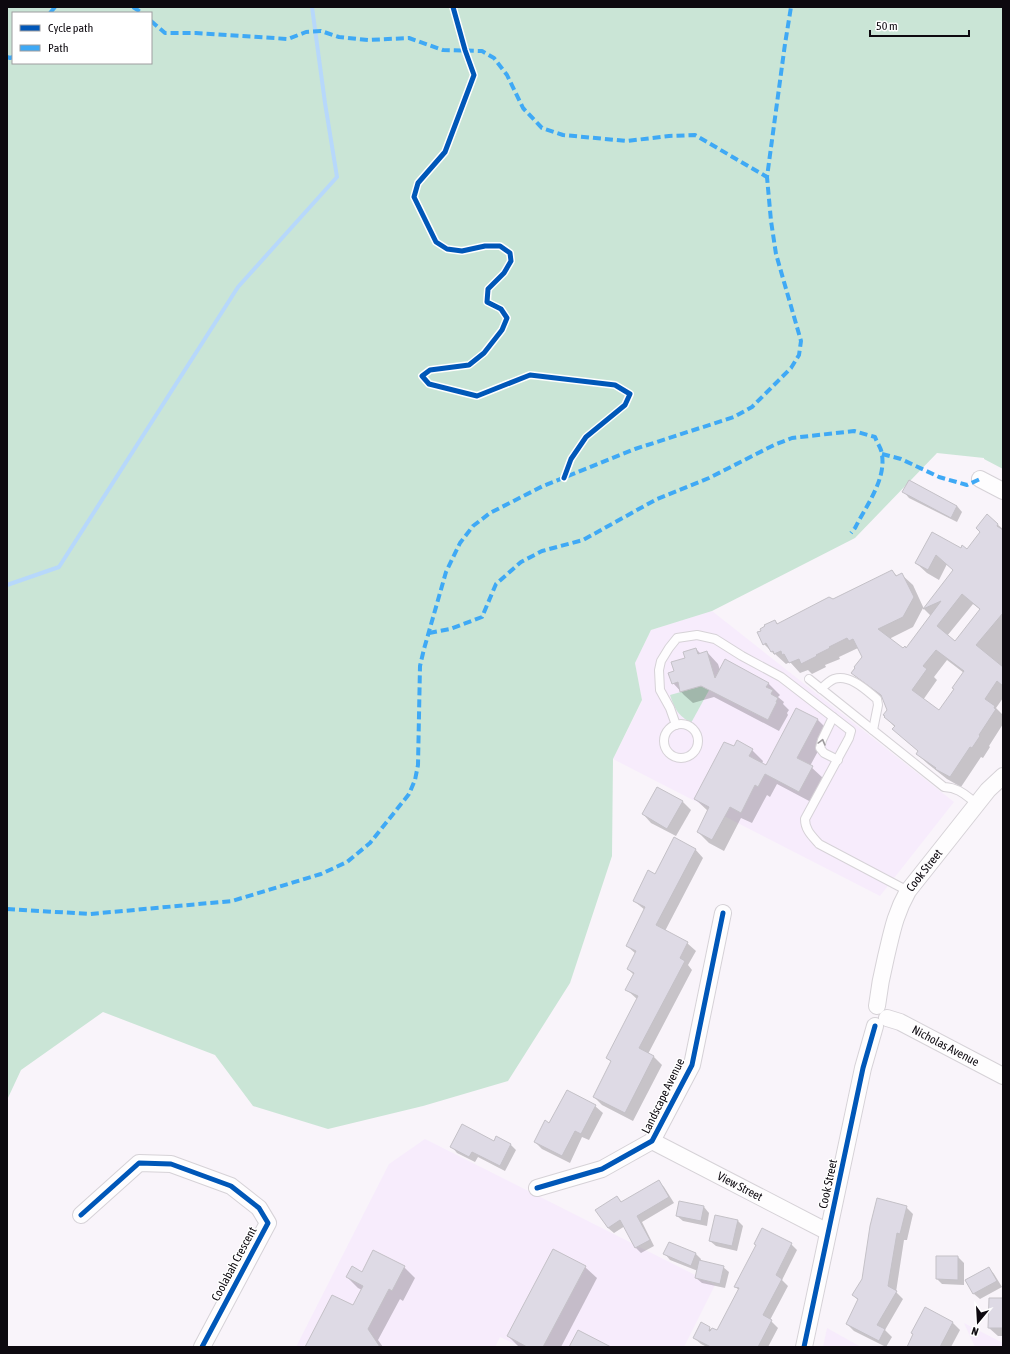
<svg xmlns="http://www.w3.org/2000/svg" width="1010" height="1354" font-family="'Asap Condensed',sans-serif">
	<style>
		.built { fill: #f7ecfc }
		.green { fill: #cae5d6; fill-rule: evenodd }
		.shadow { fill: #0003; fill-rule: evenodd }
		.lines { fill: none; stroke-linecap: round; stroke-linejoin: round }
		.stream { stroke: #b7d8fb; stroke-width: 4 }
		.building { fill: #dedae5; stroke: #c4c1c7; fill-rule: evenodd }
		.lane-casing { stroke: #d6d2d7; stroke-width: 10 }
		.street-casing { stroke: #d6d2d7; stroke-width: 18 }
		.lane { stroke: #fefdfe; stroke-width: 8 }
		.street { stroke: #fefdfe; stroke-width: 16 }
		.quiet { stroke: #3fa9f5; stroke-width: 4; stroke-dasharray: 8 4; stroke-linecap: butt }
		.cycleway-casing { stroke: #fff; stroke-width: 8 }
		.cycleway { stroke: #0057b8; stroke-width: 5 }
		.oneway { stroke: #9e9b9e }
		.labels { text-anchor: middle; stroke-width: 3; stroke-linejoin: round; paint-order: stroke }
		.street-label { font-size: 12px; fill: #0d090f; stroke: #fff }
	</style>
	<rect width="100%" height="100%" fill="#f9f4fa"/>
	<g class="built">
		<path d="M 712,611 L 954,802 L 880,896 L 613,759 L 642,701 L 635,663 L 651,630 Z"/>
		<path d="M 425,1139 L 715,1285 L 684,1347 L 521,1347 L 500,1337 L 495,1347 L 296,1347 L 389,1164 Z"/>
		<path d="M 964,1323 L 1003,1343 L 1003,1347 L 975,1347 Z"/>
		<path d="M 827,1328 L 861,1347 L 823,1347 Z"/>
	</g>
	<g class="green">
		<path d="M 7,7 L 1003,7 L 1003,469 L 984,459 L 984,458 L 937,453 L 855,538 L 712,611 L 651,630 L 635,663 L 642,700 L 613,759 L 612,856 L 570,983 L 508,1081 L 423,1106 L 328,1129 L 253,1106 L 215,1055 L 103,1012 L 21,1070 L 7,1100 ZM 13,13 L 151,13 L 151,63 L 13,63 Z"/>
		<path d="M 713,683 L 691,723 C 678,715 675,710 670,695 Z"/>
	</g>
	<g class="shadow">
		<path d="M 904,492 L 957,506 L 962,512 L 957,522 L 909,498 Z"/>
		<path d="M 987,516 L 1003,529 L 1003,698 L 996,708 L 1003,715 L 1003,724 L 989,746 L 990,747 L 983,758 L 981,757 L 961,787 L 947,779 L 928,764 L 917,754 L 919,752 L 894,729 L 895,727 L 885,717 L 888,710 L 883,699 L 863,683 L 852,672 L 863,657 L 858,648 L 839,657 L 840,659 L 825,665 L 826,667 L 812,674 L 808,670 L 800,673 L 790,662 L 786,664 L 775,654 L 775,655 L 764,644 L 758,633 L 775,621 L 778,624 L 833,600 L 892,571 L 898,577 L 902,575 L 913,585 L 924,609 L 954,570 L 947,564 L 939,580 L 927,573 L 916,563 L 932,534 L 961,549 L 967,550 L 981,532 ZM 973,604 L 981,610 L 956,642 L 947,636 ZM 923,608 L 931,616 L 906,649 L 903,650 L 889,639 L 913,627 ZM 947,660 L 964,673 L 955,689 L 939,712 L 923,700 L 937,680 L 934,677 Z"/>
		<path d="M 696,649 L 701,654 L 707,652 L 718,664 L 720,670 L 768,683 L 780,695 L 778,697 L 784,702 L 783,704 L 789,710 L 787,713 L 788,715 L 779,731 L 714,697 L 693,703 L 684,695 L 673,683 L 675,672 L 686,658 Z"/>
		<path d="M 797,709 L 818,720 L 829,731 L 810,766 L 823,778 L 811,802 L 777,784 L 770,797 L 767,795 L 752,823 L 741,818 L 724,851 L 709,843 L 698,832 L 708,811 L 695,799 L 734,748 L 752,750 L 763,761 L 762,764 L 766,766 Z"/>
		<path d="M 682,801 L 691,810 L 676,836 L 651,823 L 643,814 Z"/>
		<path d="M 695,849 L 703,858 L 665,931 L 687,943 L 696,951 L 688,965 L 692,970 L 648,1054 L 654,1057 L 662,1065 L 633,1121 L 602,1105 L 594,1097 L 612,1062 L 607,1058 L 637,999 L 627,990 L 634,975 L 628,969 L 636,954 L 627,946 L 645,910 L 634,901 L 656,875 Z"/>
		<path d="M 595,1106 L 603,1113 L 589,1140 L 582,1137 L 570,1163 L 542,1149 L 535,1142 L 550,1124 Z"/>
		<path d="M 497,1137 L 511,1145 L 516,1150 L 505,1171 L 478,1157 L 475,1162 L 457,1153 L 452,1147 L 494,1142 Z"/>
		<path d="M 658,1181 L 664,1187 L 674,1203 L 642,1222 L 654,1246 L 641,1253 L 635,1247 L 625,1226 L 614,1233 L 608,1228 L 597,1210 L 617,1197 L 622,1203 Z"/>
		<path d="M 704,1207 L 709,1213 L 707,1226 L 683,1221 L 677,1216 Z"/>
		<path d="M 906,1207 L 913,1214 L 907,1240 L 904,1240 L 896,1292 L 903,1299 L 885,1330 L 892,1337 L 886,1347 L 854,1331 L 847,1324 L 859,1301 L 853,1295 Z"/>
		<path d="M 738,1221 L 743,1226 L 737,1251 L 716,1246 L 710,1241 Z"/>
		<path d="M 791,1244 L 797,1250 L 782,1280 L 788,1286 L 770,1320 L 778,1328 L 768,1347 L 707,1347 L 701,1344 L 694,1338 L 709,1328 L 712,1330 L 717,1331 L 739,1290 L 735,1287 Z"/>
		<path d="M 665,1254 L 696,1254 L 701,1259 L 700,1262 L 723,1267 L 729,1272 L 725,1288 L 702,1283 L 696,1278 L 698,1271 L 670,1260 Z"/>
		<path d="M 958,1257 L 964,1263 L 964,1285 L 942,1284 L 937,1279 Z"/>
		<path d="M 404,1267 L 415,1278 L 403,1301 L 400,1299 L 378,1340 L 383,1347 L 306,1347 L 353,1307 L 362,1290 L 358,1288 L 347,1277 L 363,1273 Z"/>
		<path d="M 585,1267 L 597,1278 L 561,1347 L 519,1347 L 508,1336 Z"/>
		<path d="M 989,1268 L 994,1274 L 1002,1287 L 980,1299 L 974,1294 L 967,1280 Z"/>
		<path d="M 1003,1299 L 1003,1336 L 998,1336 L 989,1328 Z"/>
		<path d="M 925,1308 L 953,1323 L 960,1330 L 951,1347 L 908,1347 Z"/>
	</g>
	<g class="lines">
		<path class="stream" d="M 7,585 L 59,567 L 238,287 L 337,177 L 325,103 L 312,7"/>
	</g>
	<g class="building">
		<path d="M 909,480 L 957,506 L 951,518 L 902,492 Z"/>
		<path d="M 987,514 L 998,524 L 997,526 L 1003,530 L 1003,613 L 976,645 L 1003,667 L 1003,686 L 997,681 L 985,699 L 995,706 L 994,708 L 996,709 L 979,735 L 980,736 L 972,748 L 970,747 L 950,777 L 935,769 L 936,768 L 916,754 L 918,751 L 892,729 L 895,726 L 884,717 L 885,716 L 883,715 L 887,710 L 881,695 L 851,673 L 855,668 L 854,667 L 862,657 L 853,639 L 849,641 L 847,638 L 829,647 L 830,648 L 816,655 L 817,656 L 801,664 L 799,659 L 789,663 L 784,654 L 782,655 L 781,651 L 774,654 L 773,651 L 771,652 L 766,643 L 763,645 L 757,632 L 761,631 L 760,629 L 765,626 L 764,625 L 775,620 L 777,624 L 829,597 L 833,599 L 892,570 L 896,576 L 902,573 L 914,597 L 903,617 L 878,629 L 903,648 L 905,646 L 906,648 L 941,601 L 923,609 L 953,570 L 936,555 L 928,570 L 915,563 L 932,532 L 961,548 L 962,545 L 967,549 L 980,532 L 976,528 ZM 962,594 L 980,609 L 955,641 L 937,626 ZM 936,650 L 964,671 L 952,688 L 954,689 L 939,710 L 912,690 L 927,669 L 923,666 Z"/>
		<path d="M 696,648 L 698,654 L 707,651 L 715,678 L 725,659 L 769,683 L 766,687 L 773,690 L 771,694 L 778,698 L 776,702 L 777,702 L 768,720 L 701,686 L 680,692 L 678,682 L 672,684 L 668,673 L 674,671 L 671,662 L 685,658 L 683,652 Z"/>
		<path d="M 796,708 L 818,719 L 797,758 L 813,766 L 799,792 L 765,774 L 758,787 L 755,785 L 741,813 L 730,807 L 712,840 L 697,832 L 709,807 L 694,799 L 724,742 L 734,746 L 737,740 L 753,749 L 749,756 L 766,765 Z"/>
		<path d="M 657,787 L 683,801 L 667,829 L 642,814 Z"/>
		<path d="M 674,837 L 696,849 L 656,925 L 688,942 L 680,958 L 685,961 L 639,1048 L 654,1056 L 625,1113 L 593,1097 L 611,1061 L 606,1058 L 638,996 L 625,990 L 634,973 L 627,969 L 636,951 L 626,946 L 645,907 L 633,901 L 648,870 L 655,874 Z"/>
		<path d="M 567,1090 L 596,1105 L 581,1134 L 575,1131 L 562,1156 L 534,1142 L 545,1120 L 549,1123 Z"/>
		<path d="M 462,1124 L 494,1141 L 496,1136 L 511,1144 L 500,1166 L 472,1152 L 469,1157 L 450,1147 Z"/>
		<path d="M 659,1180 L 669,1197 L 637,1216 L 650,1240 L 635,1248 L 620,1220 L 608,1228 L 595,1210 L 617,1196 L 621,1202 Z"/>
		<path d="M 877,1198 L 907,1206 L 900,1234 L 897,1233 L 888,1286 L 897,1291 L 877,1325 L 885,1329 L 879,1341 L 846,1324 L 858,1299 L 852,1295 L 862,1279 L 870,1226 Z"/>
		<path d="M 679,1201 L 704,1206 L 701,1221 L 676,1216 Z"/>
		<path d="M 715,1215 L 738,1220 L 732,1246 L 709,1241 Z"/>
		<path d="M 762,1228 L 792,1243 L 776,1275 L 782,1279 L 763,1315 L 772,1320 L 758,1347 L 711,1347 L 693,1338 L 701,1322 L 710,1327 L 709,1331 L 710,1331 L 712,1328 L 717,1330 L 739,1288 L 734,1287 L 756,1245 L 754,1244 Z"/>
		<path d="M 669,1242 L 696,1253 L 691,1266 L 663,1254 Z"/>
		<path d="M 553,1249 L 586,1266 L 543,1347 L 527,1347 L 507,1336 Z"/>
		<path d="M 373,1250 L 405,1266 L 392,1291 L 389,1289 L 368,1329 L 380,1347 L 305,1347 L 332,1295 L 353,1305 L 363,1286 L 346,1277 L 352,1266 L 362,1272 Z"/>
		<path d="M 936,1256 L 958,1256 L 958,1280 L 936,1279 Z"/>
		<path d="M 699,1260 L 724,1266 L 720,1284 L 695,1278 Z"/>
		<path d="M 989,1267 L 997,1281 L 973,1294 L 965,1280 Z"/>
		<path d="M 989,1298 L 1003,1298 L 1003,1328 L 988,1328 Z"/>
		<path d="M 925,1307 L 953,1322 L 940,1347 L 907,1347 L 913,1334 L 911,1333 Z"/>
		<path d="M 578,1330 L 611,1347 L 569,1347 Z"/>
	</g>
	<g class="lines">
		<g class="lane-casing">
			<g id="lane">
				<path d="M 809,679 L 944,787 C 960,788 965,795 977,804"/>
				<path d="M 821,689 C 825,685 829,681 834,679 C 850,674 866,690 877,699 L 878,705 L 873,730"/>
				<path d="M 833,717 L 822,740 L 820,748 L 824,753 L 838,760"/>
				<circle cx="681" cy="741" r="17"/>
				<path d="M 676,725 L 670,708 L 660,690 L 659,670 L 661,661 L 669,648 L 677,638 L 697,635 L 715,639 L 742,656 L 781,677 L 851,731 L 849,738 L 805,819 C 805,830 812,836 819,844 L 908,891"/>
			</g>
		</g>
		<g class="street-casing">
			<g id="street">
				<path d="M 980,479 L 1003,491"/>
				<path id="s1" d="M 877,1006 C 879,989 882,973 886,957 C 892,932 895,914 908,891 L 988,790 L 1003,776"/>
				<path id="s2" d="M 887,1018 L 900,1022 L 1003,1076"/>
				<path id="s3" d="M 652,1141 L 828,1232"/>
				<path d="M 537,1188 L 602,1169 L 652,1141 L 692,1065 L 723,913"/>
				<path d="M 81,1215 L 139,1163 L 171,1164 L 231,1186 L 259,1208 L 268,1223 L 202,1347"/>
				<path d="M 804,1347 L 863,1068 L 875,1026"/>
			</g>
		</g>
		<use href="#lane" class="lane"/>
		<use href="#street" class="street"/>
		<g class="quiet">
			<path d="M 133,7 L 142,13"/>
			<path d="M 50,13 L 55,7"/>
			<path d="M 151,21 L 165,33 L 196,33 L 288,39 L 306,32 L 321,31 L 339,37 L 368,40 L 409,38 L 443,50 L 482,51 L 494,58 L 507,75 L 523,108 L 542,128 L 563,135 L 627,141 L 669,136 L 695,135 L 767,177"/>
			<path d="M 7,57 L 10,58 L 13,57"/>
			<path d="M 882,454 L 901,459 L 939,477 L 967,485 L 980,479"/>
			<path d="M 429,633 L 450,629 L 482,617 L 496,584 L 521,562 L 542,551 L 583,540 L 657,499 L 709,478 L 774,445 L 792,438 L 854,431 L 875,437 C 877,443 882,449 882,455 C 886,480 866,506 855,528 L 851,533"/>
			<path d="M 7,909 L 90,914 L 232,901 L 321,874 L 347,862 L 370,843 L 409,794 L 415,780 L 418,765 L 420,666 L 424,649 L 446,572 L 460,543 L 473,526 L 490,513 L 543,486 L 635,449 L 734,417 L 752,407 L 791,368 L 799,355 L 801,341 L 776,254 L 771,221 L 767,177 L 785,44 L 791,7"/>
		</g>
		<g class="cycleway-casing">
			<g id="cycleway">
				<path d="M 453,7 L 465,50 L 474,75 L 445,152 L 418,183 L 414,197 L 436,242 L 447,249 L 462,251 L 485,246 L 500,246 L 510,253 L 511,261 L 504,273 L 488,289 L 487,302 L 501,309 L 507,318 L 502,330 L 484,353 L 469,365 L 430,370 L 422,376 L 429,384 L 477,396 L 530,375 L 615,385 L 630,394 L 625,405 L 586,437 L 571,459 L 564,478"/>
				<path d="M 537,1188 L 602,1169 L 652,1141 L 692,1065 L 723,913"/>
				<path d="M 81,1215 L 139,1163 L 171,1164 L 231,1186 L 259,1208 L 268,1223 L 202,1347"/>
				<path d="M 804,1347 L 863,1068 L 875,1026"/>
			</g>
		</g>
		<use href="#cycleway" class="cycleway"/>
	</g>
	<defs><path id="oneway-chevron" d="M-2-3.5L2.5 0L-2 3.5" fill="none" stroke-width="1.6" stroke-linecap="round" stroke-linejoin="round"/></defs>
	<use class="oneway" href="#oneway-chevron" transform="translate(822 742) rotate(-75)"/>
	<g class="labels">
		<g class="street-label">
			<text dy="4" stroke="none"><textPath href="#s1" startOffset="146">Cook Street</textPath></text>
			<text dy="4" stroke="none"><textPath href="#s2" startOffset="65">Nicholas Avenue</textPath></text>
			<text transform="translate(663 1096) rotate(-64)" y="4">Landscape Avenue</text>
			<text transform="translate(828 1184) rotate(-78)" y="4">Cook Street</text>
			<text dy="4" stroke="none"><textPath href="#s3" startOffset="99">View Street</textPath></text>
			<text transform="translate(234 1264) rotate(-62)" y="4">Coolabah Crescent</text>
		</g>
	</g>
	<rect width="1010" height="1354" fill="none" stroke="#0d090f" stroke-width="16"/>
	<rect x="12" y="12" width="140" height="52" fill="#ffffff" stroke="#9e9d9f"/>
	<rect x="20" y="25" width="20" height="6" fill="#0057b8" stroke="#9e9d9f"/>
	<text x="48" y="32" font-size="12" fill="#0d090f">Cycle path</text>
	<rect x="20" y="45" width="20" height="6" fill="#3fa9f5" stroke="#9e9d9f"/>
	<text x="48" y="52" font-size="12" fill="#0d090f">Path</text>
	<g transform="translate(978 1322) rotate(198)" stroke="#ffffff" stroke-width="3" paint-order="stroke">
	<path d="M0-3L7 15L0 10L-7 15Z" fill="#0d090f"/>
	<text y="-6" font-size="11" font-weight="bold" text-anchor="middle" fill="#0d090f">N</text>
	</g>
	<path d="M870 30v6h99v-6" fill="none" stroke="#0d090f" stroke-width="2"/>
	<text x="876" y="30" font-size="12" fill="#0d090f" stroke="#ffffff" stroke-width="3" paint-order="stroke">50 m</text>
</svg>
